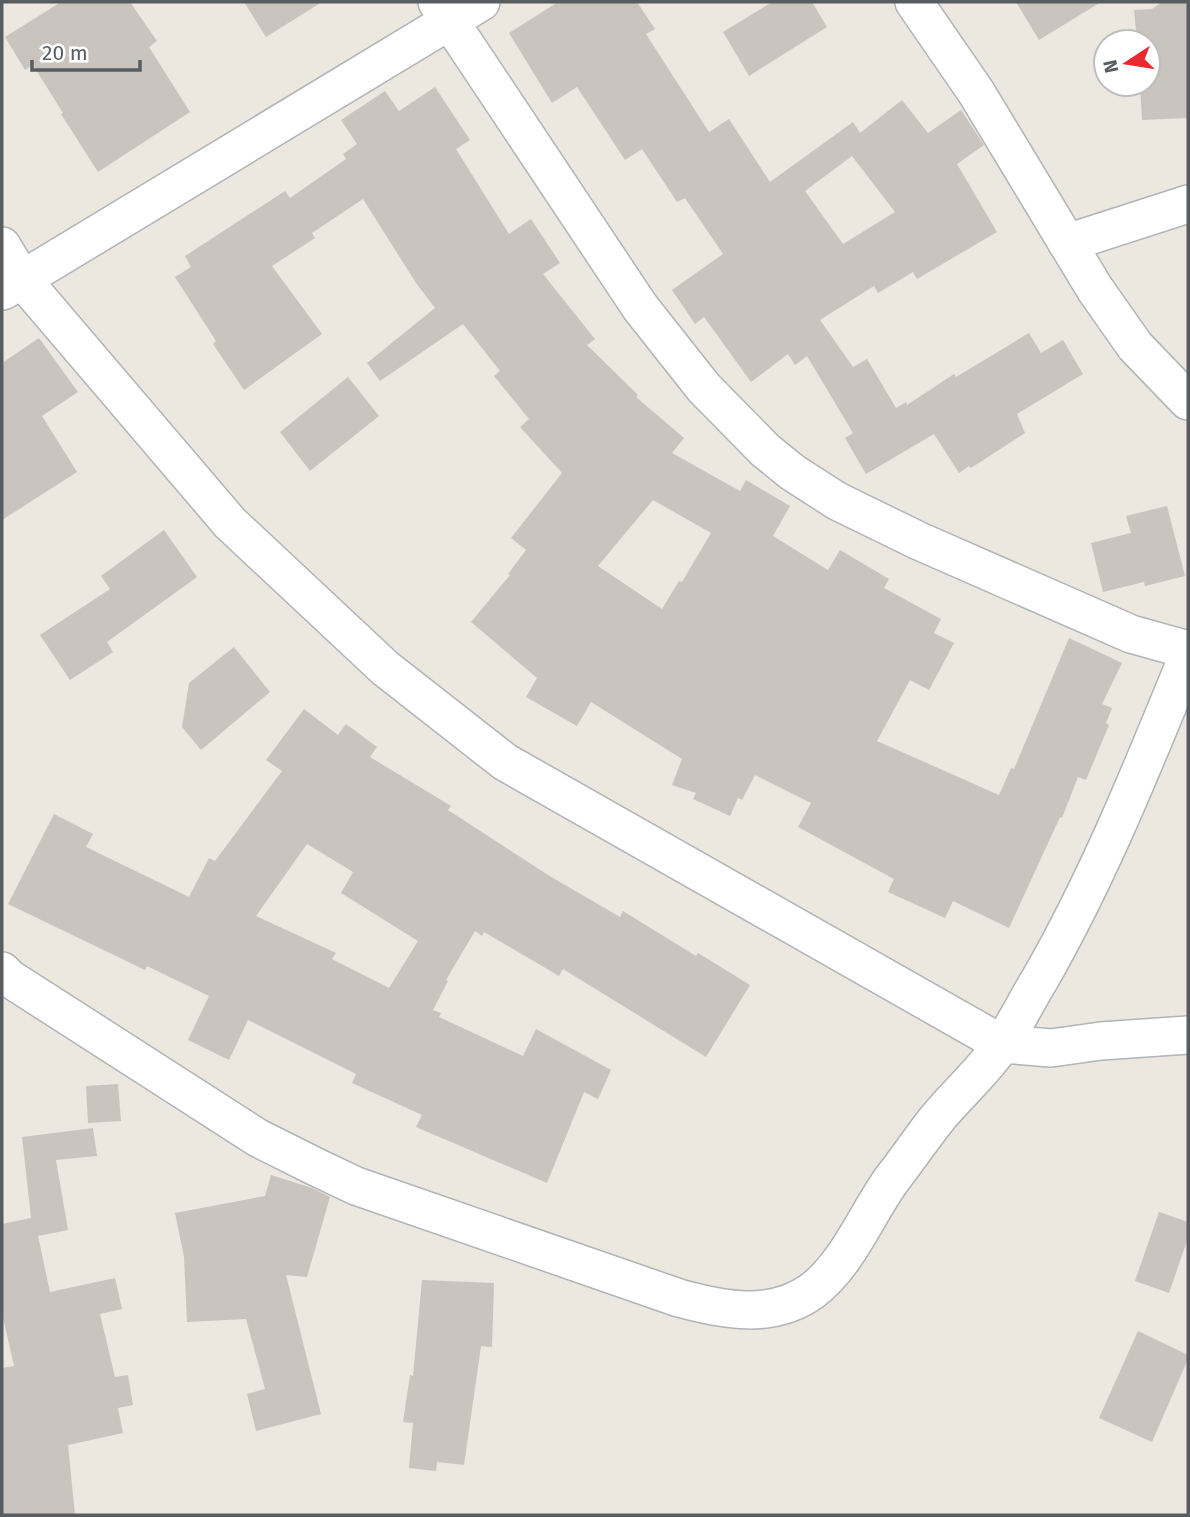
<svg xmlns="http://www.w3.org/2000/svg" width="1190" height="1517" font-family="'Fira Sans',sans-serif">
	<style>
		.building { fill: #c9c4be; fill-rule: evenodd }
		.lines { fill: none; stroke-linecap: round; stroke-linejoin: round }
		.minor-casing { stroke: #b0b4b8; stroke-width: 40 }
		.minor { stroke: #fff; stroke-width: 37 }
	</style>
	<rect width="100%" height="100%" fill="#ece7df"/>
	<g class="building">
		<path d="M 61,2 L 130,2 L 157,41 L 149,47 L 190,112 L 98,172 L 61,114 L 63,113 L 33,65 L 25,70 L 5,37 Z"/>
		<path d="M 244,2 L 322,2 L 266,37 Z"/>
		<path d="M 558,2 L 637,2 L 655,29 L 646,34 L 709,132 L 729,119 L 770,182 L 853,122 L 860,133 L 902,100 L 928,133 L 961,110 L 984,145 L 957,164 L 997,232 L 917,279 L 913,272 L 878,293 L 874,286 L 820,320 L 853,367 L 867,359 L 896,408 L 906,402 L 907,405 L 954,374 L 956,377 L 1029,333 L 1041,353 L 1063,340 L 1083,374 L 1017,414 L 1025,433 L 971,468 L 969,466 L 959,473 L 934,434 L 866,474 L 845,438 L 853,433 L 807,356 L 795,365 L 788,354 L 751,382 L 704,317 L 695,324 L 672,290 L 723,254 L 685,198 L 677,202 L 642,149 L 625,160 L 577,87 L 552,103 L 509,33 ZM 852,156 L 895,212 L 843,244 L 805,191 Z"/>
		<path d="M 772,2 L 812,2 L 827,27 L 749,76 L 723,32 Z"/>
		<path d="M 1016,2 L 1101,2 L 1039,40 Z"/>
		<path d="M 1162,2 L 1188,2 L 1188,118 L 1142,120 L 1140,84 L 1148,84 L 1148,42 L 1137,42 L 1134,10 L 1152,9 Z"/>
		<path d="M 435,87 L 470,140 L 456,149 L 509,234 L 531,219 L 560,263 L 543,274 L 595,339 L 587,345 L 638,395 L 636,397 L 684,438 L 672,453 L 740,491 L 746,480 L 790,506 L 773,536 L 828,570 L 840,550 L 889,579 L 884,588 L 941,619 L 934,633 L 954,643 L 929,690 L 910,680 L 877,741 L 999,795 L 1011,768 L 1014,769 L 1069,638 L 1122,663 L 1102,704 L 1112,708 L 1106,723 L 1109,725 L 1086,780 L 1078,777 L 1062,818 L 1060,817 L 1009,928 L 953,901 L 945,918 L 888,892 L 894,879 L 798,827 L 811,803 L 755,775 L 742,800 L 738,798 L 730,816 L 693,799 L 696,793 L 672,785 L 682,759 L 591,702 L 577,726 L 526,697 L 537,678 L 471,622 L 510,575 L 508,574 L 526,550 L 511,538 L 562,473 L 520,427 L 529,419 L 494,376 L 500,371 L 463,324 L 380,381 L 367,363 L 435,308 L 416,283 L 363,199 L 312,233 L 315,238 L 272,266 L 322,334 L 244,390 L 213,344 L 216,341 L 175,277 L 191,267 L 185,256 L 285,191 L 290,198 L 346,159 L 343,154 L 357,144 L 341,120 L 385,91 L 399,111 ZM 653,500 L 711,533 L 682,582 L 679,581 L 662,609 L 598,566 Z"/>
		<path d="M 39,338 L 78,392 L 42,416 L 77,472 L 2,520 L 2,363 Z"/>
		<path d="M 348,377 L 379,416 L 310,471 L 280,432 Z"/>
		<path d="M 1167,506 L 1185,576 L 1145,586 L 1144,582 L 1103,592 L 1091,543 L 1131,533 L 1126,516 Z"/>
		<path d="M 164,530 L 197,577 L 107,642 L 113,652 L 70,680 L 40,635 L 110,589 L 101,576 Z"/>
		<path d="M 234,647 L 270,692 L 201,750 L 182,727 L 189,683 Z"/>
		<path d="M 304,709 L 338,735 L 346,724 L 377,747 L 370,757 L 451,806 L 448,810 L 548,875 L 620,917 L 623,911 L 696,956 L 698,953 L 750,985 L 706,1057 L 563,969 L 559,976 L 484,932 L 482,936 L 475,931 L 446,980 L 448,981 L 433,1010 L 441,1013 L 439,1017 L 523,1056 L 536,1029 L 611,1070 L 598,1099 L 584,1092 L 547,1183 L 416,1127 L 422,1115 L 352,1083 L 356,1074 L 248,1020 L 229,1060 L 188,1040 L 209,996 L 147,966 L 145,970 L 8,904 L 54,814 L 93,834 L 86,847 L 189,897 L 209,858 L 215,861 L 282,771 L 266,760 ZM 307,844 L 353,872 L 341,893 L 418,941 L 389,988 L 332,959 L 336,953 L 256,916 Z"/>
		<path d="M 118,1084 L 121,1121 L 88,1123 L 86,1086 Z"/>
		<path d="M 93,1128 L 97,1156 L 56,1160 L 68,1230 L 38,1236 L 50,1292 L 115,1278 L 122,1309 L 100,1314 L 115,1377 L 128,1375 L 133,1405 L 118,1408 L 123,1433 L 68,1445 L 75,1515 L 2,1515 L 2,1368 L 14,1366 L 2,1313 L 2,1224 L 31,1218 L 22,1137 Z"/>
		<path d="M 271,1175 L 312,1188 L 330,1197 L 307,1277 L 286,1275 L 321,1414 L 256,1431 L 247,1394 L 265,1389 L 246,1319 L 187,1322 L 184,1257 L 175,1213 L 265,1196 Z"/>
		<path d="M 1159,1212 L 1188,1222 L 1188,1238 L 1169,1293 L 1135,1281 Z"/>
		<path d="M 422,1280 L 494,1283 L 492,1347 L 481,1346 L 464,1465 L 437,1462 L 436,1471 L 409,1468 L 413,1423 L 403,1422 L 410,1375 L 413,1376 Z"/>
		<path d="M 1138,1331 L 1188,1355 L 1188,1359 L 1152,1442 L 1099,1418 Z"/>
	</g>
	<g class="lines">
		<g class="minor-casing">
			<g id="minor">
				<path d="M 437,2 L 640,307 L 704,388 L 765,450 L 792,472 L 837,501 L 919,541 L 1131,634 L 1188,650"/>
				<path d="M 914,2 L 976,92 L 1095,289 L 1135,346 L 1188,401"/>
				<path d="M 1067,243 L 1188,204"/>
				<path d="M 2,246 L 21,278 L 230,523 L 385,668 L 505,762 L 1002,1044 L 1051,1048 L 1101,1041 L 1188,1035"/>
				<path d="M 3,291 L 481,2"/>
				<path d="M 2,971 L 9,978 L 258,1138 L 316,1167 L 356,1186 L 679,1298 C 723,1310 772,1320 812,1291 C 848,1264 866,1215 892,1179 C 907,1160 921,1139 936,1120 C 957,1094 984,1071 1002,1044 C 1016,1023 1027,1000 1040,979 C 1099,876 1143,766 1188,656"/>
			</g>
		</g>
		<use href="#minor" class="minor"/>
	</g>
	<rect width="1190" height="1517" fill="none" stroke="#585d61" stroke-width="7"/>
	<g transform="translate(1127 63) rotate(258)"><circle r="33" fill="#ffffff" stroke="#bcbec0" stroke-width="2"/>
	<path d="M0-5L12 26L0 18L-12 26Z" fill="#e92830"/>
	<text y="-10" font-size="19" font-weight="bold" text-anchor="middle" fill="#585d61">N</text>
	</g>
	<path d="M32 60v10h108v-10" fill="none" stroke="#585d61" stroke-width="3.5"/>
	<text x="42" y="60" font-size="21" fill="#585d61" stroke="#ffffff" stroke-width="5" paint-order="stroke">20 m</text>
</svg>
